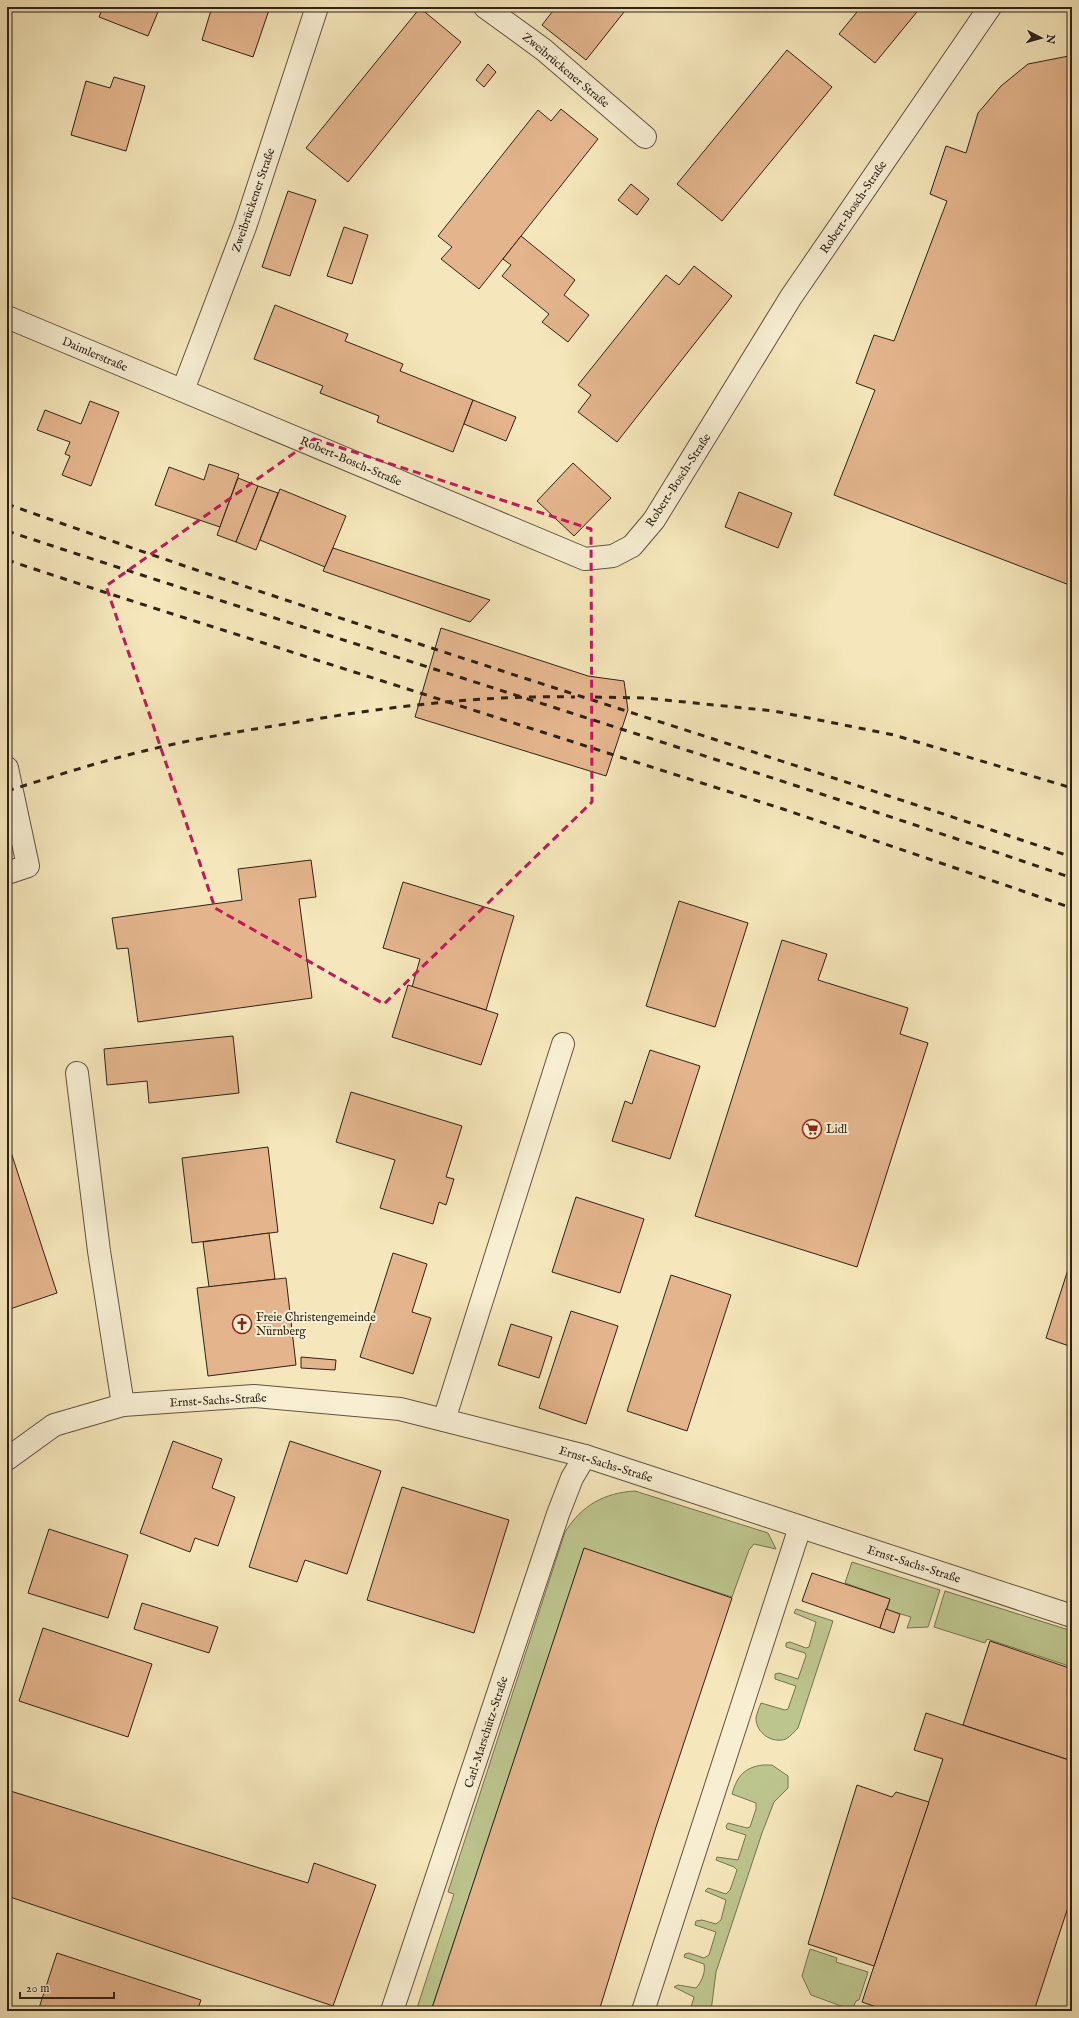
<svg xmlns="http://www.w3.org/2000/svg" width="1079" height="2018" font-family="'IM FELL English',serif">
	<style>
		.green { fill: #bdc58e; stroke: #767452 }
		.building { fill: #e4b58d; stroke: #2f2217 }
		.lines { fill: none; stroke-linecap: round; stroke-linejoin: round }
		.minor-casing { stroke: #605340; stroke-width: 24 }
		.minor { stroke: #f8efd3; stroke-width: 22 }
		.rail { stroke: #2f2217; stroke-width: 3; stroke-dasharray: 7 7; stroke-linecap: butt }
		.marked { fill: none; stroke: #c2185b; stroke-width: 3; stroke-dasharray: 8 5; stroke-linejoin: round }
		.labels { text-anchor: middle; stroke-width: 4; stroke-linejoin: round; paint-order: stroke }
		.street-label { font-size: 12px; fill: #2f2217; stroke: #f8efd3 }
		.poi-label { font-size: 12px; fill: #2f2217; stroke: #f8efd3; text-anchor: start }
	</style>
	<rect width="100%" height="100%" fill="#f5e7bb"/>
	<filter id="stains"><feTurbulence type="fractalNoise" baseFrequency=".005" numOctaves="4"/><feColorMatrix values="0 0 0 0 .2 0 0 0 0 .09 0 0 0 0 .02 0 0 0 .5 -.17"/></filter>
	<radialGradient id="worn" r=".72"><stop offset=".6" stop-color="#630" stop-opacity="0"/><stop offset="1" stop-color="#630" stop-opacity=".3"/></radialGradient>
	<g class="green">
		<path d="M 635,1491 L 768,1533 L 776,1549 L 754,1544 L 749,1550 L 732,1597 L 584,1549 L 431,2011 L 416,2011 L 454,1894 L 448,1892 L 565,1532 C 582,1505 604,1493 635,1491 Z"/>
		<path d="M 852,1562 L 940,1590 L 928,1627 L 907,1628 L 911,1617 L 887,1610 L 890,1599 L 845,1583 Z"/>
		<path d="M 945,1591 L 1072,1631 L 1072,1667 L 987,1639 L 985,1643 L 934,1627 Z"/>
		<path d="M 796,1609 L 833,1621 L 798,1728 C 794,1732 791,1736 786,1739 C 772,1744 756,1733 756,1718 C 757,1713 759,1708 761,1703 L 785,1710 L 788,1709 L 796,1686 L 775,1679 L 775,1674 L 779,1673 L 798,1679 L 806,1656 L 805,1653 L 786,1647 L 786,1643 L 790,1642 L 806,1648 L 809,1647 L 816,1622 L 794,1613 Z"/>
		<path d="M 763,1765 L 772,1765 L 788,1776 L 788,1788 L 774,1802 L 762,1833 L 716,1972 L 711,2011 L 690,2011 L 694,1997 L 674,1987 L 678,1985 L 696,1988 C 701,1983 706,1972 704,1964 L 684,1957 L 685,1954 L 689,1953 L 704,1958 L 709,1955 L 716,1932 L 695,1925 L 696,1921 L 702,1920 L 716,1924 L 721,1920 L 726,1900 L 705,1891 L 708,1888 L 726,1894 L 730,1890 L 737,1870 L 734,1867 L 716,1860 L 717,1857 L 738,1860 L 746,1835 L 727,1829 L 726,1826 L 728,1823 L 747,1828 L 750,1827 L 756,1809 L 756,1803 L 732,1794 C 737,1776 745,1767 763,1765 Z"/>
		<path d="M 810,1949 L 837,1958 L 836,1962 L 868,1972 L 859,2000 L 856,2001 L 852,2010 L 811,1995 L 802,1976 Z"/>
	</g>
	<g class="building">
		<path d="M 103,7 L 160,7 L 148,36 L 99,17 Z"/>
		<path d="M 212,7 L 270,7 L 253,57 L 202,40 Z"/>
		<path d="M 556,7 L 628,7 L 586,60 L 542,25 Z"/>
		<path d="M 861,7 L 921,7 L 875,63 L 839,34 Z"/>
		<path d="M 420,8 L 461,42 L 348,182 L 306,148 Z"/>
		<path d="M 787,50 L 832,87 L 722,221 L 677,184 Z"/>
		<path d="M 1069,56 L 1072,57 L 1072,586 L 834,495 L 875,390 L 856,383 L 874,335 L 894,341 L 947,201 L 930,194 L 946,146 L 966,153 L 978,113 L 1001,86 L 1028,64 Z"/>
		<path d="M 488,64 L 496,72 L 484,87 L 476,80 Z"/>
		<path d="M 114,77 L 145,86 L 126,151 L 71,135 L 86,81 L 110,88 Z"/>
		<path d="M 561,109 L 598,139 L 479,289 L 441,259 L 452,247 L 438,236 L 538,110 L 551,121 Z"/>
		<path d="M 631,184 L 649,199 L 637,215 L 618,200 Z"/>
		<path d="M 288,191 L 316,200 L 290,276 L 262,267 Z"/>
		<path d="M 344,227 L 368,235 L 352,284 L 327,276 Z"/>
		<path d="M 521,236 L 575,280 L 564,295 L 589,315 L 568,342 L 542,322 L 549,314 L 502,276 L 511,265 L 503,259 Z"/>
		<path d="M 694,266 L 732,296 L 617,442 L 578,412 L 591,395 L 578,385 L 666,275 L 679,285 Z"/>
		<path d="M 275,305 L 348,334 L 345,341 L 403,364 L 400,371 L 473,400 L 453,452 L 377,422 L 379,416 L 320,393 L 323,386 L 254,359 Z"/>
		<path d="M 473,400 L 516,417 L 506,441 L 464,424 Z"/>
		<path d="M 90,401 L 119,412 L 91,486 L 62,475 L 70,456 L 65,454 L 70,442 L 37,430 L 45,410 L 81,424 Z"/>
		<path d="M 573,463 L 611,498 L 574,536 L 537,501 Z"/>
		<path d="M 209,464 L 239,474 L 220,527 L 155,505 L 169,467 L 204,480 Z"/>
		<path d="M 238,478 L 258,486 L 236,542 L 217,535 Z"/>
		<path d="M 258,486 L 278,493 L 256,550 L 236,542 Z"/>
		<path d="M 280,489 L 346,516 L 325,567 L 260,540 Z"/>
		<path d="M 739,492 L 792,513 L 778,548 L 725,527 Z"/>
		<path d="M 333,548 L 490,600 L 470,622 L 323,571 Z"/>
		<path d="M 441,628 L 588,676 L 624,681 L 628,710 L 606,776 L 415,717 Z"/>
		<path d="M 311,860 L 316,897 L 299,899 L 312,998 L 138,1022 L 128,948 L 117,949 L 112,918 L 242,900 L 238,869 Z"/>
		<path d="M 403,882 L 514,916 L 486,1010 L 412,987 L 420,959 L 383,948 Z"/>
		<path d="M 679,901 L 748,923 L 715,1027 L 646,1006 Z"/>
		<path d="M 782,940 L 827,954 L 818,980 L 908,1008 L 900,1034 L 928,1043 L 857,1267 L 695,1216 Z"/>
		<path d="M 408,985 L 498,1014 L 481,1065 L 392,1037 Z"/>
		<path d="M 233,1036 L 239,1093 L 149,1103 L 147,1081 L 107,1085 L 104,1049 Z"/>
		<path d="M 650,1050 L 700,1066 L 670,1159 L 612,1141 L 625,1101 L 632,1104 Z"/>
		<path d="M 351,1092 L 462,1126 L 446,1177 L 454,1179 L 446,1205 L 439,1202 L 433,1224 L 380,1208 L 395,1160 L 336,1142 Z"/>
		<path d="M 7,1140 L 57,1293 L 7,1310 Z"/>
		<path d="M 268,1147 L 278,1232 L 192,1243 L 182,1158 Z"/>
		<path d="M 576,1197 L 644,1219 L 620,1293 L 552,1272 Z"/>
		<path d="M 269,1233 L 275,1279 L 209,1287 L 203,1242 Z"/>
		<path d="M 393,1253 L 427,1264 L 412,1312 L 431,1318 L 413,1374 L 360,1357 Z"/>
		<path d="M 1072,1257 L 1072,1347 L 1046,1338 Z"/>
		<path d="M 671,1275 L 731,1295 L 687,1431 L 627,1411 Z"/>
		<path d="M 286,1278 L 296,1365 L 208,1376 L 197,1288 Z"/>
		<path d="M 571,1311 L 618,1326 L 586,1424 L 539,1408 Z"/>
		<path d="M 511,1324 L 552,1337 L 539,1378 L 498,1365 Z"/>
		<path d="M 301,1357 L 336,1360 L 335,1370 L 301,1368 Z"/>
		<path d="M 173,1441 L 222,1459 L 212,1488 L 235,1497 L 218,1546 L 195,1538 L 190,1552 L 140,1533 Z"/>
		<path d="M 290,1441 L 381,1471 L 347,1574 L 305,1560 L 297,1582 L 249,1567 Z"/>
		<path d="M 402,1487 L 509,1520 L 474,1633 L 367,1600 Z"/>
		<path d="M 49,1529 L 128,1555 L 108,1618 L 28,1593 Z"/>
		<path d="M 584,1548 L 732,1598 L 656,1827 L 599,2011 L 431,2011 Z"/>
		<path d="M 812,1573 L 890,1599 L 880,1628 L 802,1601 Z"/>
		<path d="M 142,1603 L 218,1627 L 209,1653 L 134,1629 Z"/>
		<path d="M 886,1609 L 900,1614 L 894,1633 L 880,1628 Z"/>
		<path d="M 43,1628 L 152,1664 L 128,1737 L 19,1701 Z"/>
		<path d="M 990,1641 L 1072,1669 L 1072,1761 L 963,1725 Z"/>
		<path d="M 926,1713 L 1072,1761 L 1072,1895 L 1034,2011 L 888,2011 L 862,2002 L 943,1759 L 914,1750 Z"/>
		<path d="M 857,1785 L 892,1797 L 896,1792 L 929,1802 L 874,1966 L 808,1944 Z"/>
		<path d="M 7,1790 L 308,1883 L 314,1863 L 376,1885 L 333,2006 L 7,1896 Z"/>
		<path d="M 57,1953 L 201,2000 L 197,2011 L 38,2011 Z"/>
	</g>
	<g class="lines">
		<g class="minor-casing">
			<g id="minor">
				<path d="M 485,7 L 544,50 L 645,137"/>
				<path d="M 7,317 L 585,559 L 613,556 L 632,546 L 654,520 L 791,297 L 990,7"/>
				<path d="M 183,390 L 245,227 L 317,7"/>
				<path d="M 7,768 L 28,866 L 7,873"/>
				<path d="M 77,1073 L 99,1251 L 123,1405 L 254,1396 L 400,1409 L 585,1456 L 1072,1616"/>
				<path d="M 444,1420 L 563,1044"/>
				<path d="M 7,1459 L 54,1425 L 123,1405"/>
				<path d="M 392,2011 L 558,1514 L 572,1478 L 585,1456"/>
				<path d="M 643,2011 L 800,1527"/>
			</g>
		</g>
		<use href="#minor" class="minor"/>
		<g class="rail">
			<path d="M 7,504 C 359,630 718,737 1072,857"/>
			<path d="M 7,531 C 362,648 719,757 1072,878"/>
			<path d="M 7,560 L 107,593 L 783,809 L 1072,908"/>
			<path d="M 595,697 L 645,698 L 774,711 L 894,735 L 1072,788"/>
			<path d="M 7,791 C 52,777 98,762 144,751 C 192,739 242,731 292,723 C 386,707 479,695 575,697"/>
		</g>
	</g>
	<path class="marked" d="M 314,439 L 591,529 L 592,802 L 384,1004 L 215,908 L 106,586 Z"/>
	<defs>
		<g id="supermarket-ring" transform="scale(1)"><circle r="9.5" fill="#f8efd3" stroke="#8f2418" stroke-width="1.5"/><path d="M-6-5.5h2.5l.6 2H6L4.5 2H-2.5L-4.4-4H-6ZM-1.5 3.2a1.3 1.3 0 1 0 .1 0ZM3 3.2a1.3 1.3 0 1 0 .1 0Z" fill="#8f2418"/></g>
		<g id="church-ring" transform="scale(1)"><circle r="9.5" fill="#f8efd3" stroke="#8f2418" stroke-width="1.5"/><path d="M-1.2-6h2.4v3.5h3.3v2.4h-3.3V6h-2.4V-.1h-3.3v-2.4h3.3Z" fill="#8f2418"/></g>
	</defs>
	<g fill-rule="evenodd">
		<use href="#supermarket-ring" x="812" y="1129"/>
		<use href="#church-ring" x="242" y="1324"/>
	</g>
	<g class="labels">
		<g class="street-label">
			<text transform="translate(566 70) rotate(40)" y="4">Zweibrückener Straße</text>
			<text transform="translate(253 200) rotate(-71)" y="4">Zweibrückener Straße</text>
			<text transform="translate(853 207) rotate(-56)" y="4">Robert-Bosch-Straße</text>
			<text transform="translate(95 354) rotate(23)" y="4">Daimlerstraße</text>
			<text transform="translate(351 461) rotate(23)" y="4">Robert-Bosch-Straße</text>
			<text transform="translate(678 480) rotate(-57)" y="4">Robert-Bosch-Straße</text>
			<text transform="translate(218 1400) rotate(-3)" y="4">Ernst-Sachs-Straße</text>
			<text transform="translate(606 1464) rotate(17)" y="4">Ernst-Sachs-Straße</text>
			<text transform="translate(914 1564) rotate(18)" y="4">Ernst-Sachs-Straße</text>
			<text transform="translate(486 1732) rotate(-72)" y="4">Carl-Marschütz-Straße</text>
		</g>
		<g class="poi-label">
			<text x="826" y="1133">Lidl</text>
			<text x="256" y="1321">Freie Christengemeinde<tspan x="256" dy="14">Nürnberg</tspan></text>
		</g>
	</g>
	<rect width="1079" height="2018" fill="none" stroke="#f5e7bb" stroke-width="24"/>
	<rect x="8" y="8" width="1063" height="2002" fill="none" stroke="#2f2217" stroke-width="2"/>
	<rect x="12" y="12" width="1055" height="1994" fill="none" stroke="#2f2217"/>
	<g transform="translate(1041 38) rotate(96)" stroke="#f8efd3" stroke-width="3" paint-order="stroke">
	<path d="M0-3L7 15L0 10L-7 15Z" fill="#2f2217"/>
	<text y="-6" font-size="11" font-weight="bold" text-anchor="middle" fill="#2f2217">N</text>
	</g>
	<path d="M20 1992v6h94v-6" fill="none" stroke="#2f2217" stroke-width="2"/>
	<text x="26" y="1992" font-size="12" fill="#2f2217" stroke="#f8efd3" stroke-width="3" paint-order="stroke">20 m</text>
	<rect width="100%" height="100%" filter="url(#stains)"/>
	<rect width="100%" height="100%" fill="url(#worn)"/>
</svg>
